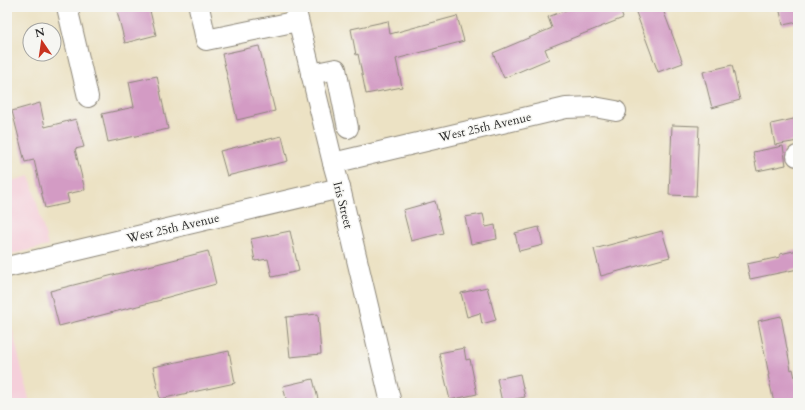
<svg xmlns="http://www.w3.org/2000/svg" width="805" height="410" font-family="Cardo,serif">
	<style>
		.built { fill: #f5cfda }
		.building { fill: #d39bc4 }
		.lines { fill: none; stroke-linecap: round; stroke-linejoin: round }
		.minor-casing { stroke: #8c8678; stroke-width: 22 }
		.minor { stroke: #fff; stroke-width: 20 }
		.labels { text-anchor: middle; stroke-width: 3; stroke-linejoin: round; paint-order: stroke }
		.street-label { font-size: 12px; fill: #2b2b2b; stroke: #f6f6f2 }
	</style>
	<rect width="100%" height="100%" fill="#f6f6f2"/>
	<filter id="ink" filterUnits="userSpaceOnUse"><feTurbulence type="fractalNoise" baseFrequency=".025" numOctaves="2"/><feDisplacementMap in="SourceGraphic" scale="8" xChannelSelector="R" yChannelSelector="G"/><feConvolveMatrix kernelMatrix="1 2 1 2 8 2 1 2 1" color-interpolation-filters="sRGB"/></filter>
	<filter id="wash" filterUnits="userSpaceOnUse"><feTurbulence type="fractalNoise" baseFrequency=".012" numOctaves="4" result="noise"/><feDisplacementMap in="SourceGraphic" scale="16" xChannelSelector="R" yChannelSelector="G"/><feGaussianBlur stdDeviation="0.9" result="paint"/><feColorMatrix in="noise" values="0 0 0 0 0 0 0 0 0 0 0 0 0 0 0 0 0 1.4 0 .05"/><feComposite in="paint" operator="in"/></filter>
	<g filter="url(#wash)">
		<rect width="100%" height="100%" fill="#ece2c4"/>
		<g class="built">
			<path d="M 30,176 L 48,246 L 7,255 L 7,182 Z"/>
			<path d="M 7,307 L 30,403 L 7,403 Z"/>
		</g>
		<g id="blocks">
			<g class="building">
				<path d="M 116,7 L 149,7 L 156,35 L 125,43 Z"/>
				<path d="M 574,7 L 619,7 L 623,18 L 545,49 L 549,59 L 504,78 L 493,53 L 552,28 L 548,17 Z"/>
				<path d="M 634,7 L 662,7 L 683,63 L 658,72 Z"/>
				<path d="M 779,7 L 798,7 L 798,22 L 783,25 Z"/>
				<path d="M 457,16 L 464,41 L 396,59 L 402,87 L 366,94 L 358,54 L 356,55 L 351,29 L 388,21 L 390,34 Z"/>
				<path d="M 259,46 L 275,111 L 237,120 L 222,54 Z"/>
				<path d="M 732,65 L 740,100 L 712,108 L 703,72 Z"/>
				<path d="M 157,76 L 168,129 L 108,142 L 102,114 L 134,107 L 129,82 Z"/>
				<path d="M 40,103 L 45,127 L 76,119 L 84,147 L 75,149 L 85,190 L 67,194 L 69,203 L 45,208 L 34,160 L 25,162 L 12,111 Z"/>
				<path d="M 798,118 L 798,141 L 775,145 L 771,124 Z"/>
				<path d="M 672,125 L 699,126 L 696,196 L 669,195 Z"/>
				<path d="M 282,136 L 288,161 L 227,176 L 220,151 Z"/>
				<path d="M 783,146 L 786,165 L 757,171 L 753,152 Z"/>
				<path d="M 435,201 L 443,233 L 411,241 L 403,210 Z"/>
				<path d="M 483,214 L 486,227 L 495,225 L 497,239 L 471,244 L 465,217 Z"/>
				<path d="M 539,227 L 543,245 L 519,251 L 515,233 Z"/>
				<path d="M 290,231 L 299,271 L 272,277 L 268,259 L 255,261 L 251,239 Z"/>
				<path d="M 662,231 L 670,257 L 601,276 L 594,249 Z"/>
				<path d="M 798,250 L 798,269 L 750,279 L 747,264 L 780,257 L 780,254 Z"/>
				<path d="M 208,251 L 216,284 L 161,299 L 161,300 L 59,326 L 50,291 Z"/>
				<path d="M 487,287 L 496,320 L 482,324 L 480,313 L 467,317 L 461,293 Z"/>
				<path d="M 318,314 L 321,354 L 290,357 L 286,317 Z"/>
				<path d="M 781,316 L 791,370 L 793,369 L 798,391 L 798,398 L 778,403 L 774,403 L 768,375 L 769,375 L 758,321 Z"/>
				<path d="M 464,348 L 466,360 L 470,359 L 477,394 L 450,400 L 439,353 Z"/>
				<path d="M 229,351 L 235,383 L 160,399 L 153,367 Z"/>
				<path d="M 520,374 L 525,397 L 502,402 L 497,379 Z"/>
				<path d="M 313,379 L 319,403 L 287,403 L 283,386 Z"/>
			</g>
		</g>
	</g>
	<g filter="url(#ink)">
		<use href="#blocks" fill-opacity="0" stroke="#8c8678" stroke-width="1"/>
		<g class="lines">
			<g class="minor-casing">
				<g id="minor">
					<path d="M 67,7 L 88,97"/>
					<path d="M 199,7 L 206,40 L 298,21"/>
					<path d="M 295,7 L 333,163 L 340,188 L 391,403"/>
					<path d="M 311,74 L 336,69 L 348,128"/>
					<path d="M 797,156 L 798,156"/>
					<path d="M 333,163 L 566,108 L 594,107 L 616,111"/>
					<path d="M 7,267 L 340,188"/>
				</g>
			</g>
			<use href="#minor" class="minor"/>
		</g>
	</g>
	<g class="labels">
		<g class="street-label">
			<text transform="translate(485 127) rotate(-13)" y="4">West 25th Avenue</text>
			<text transform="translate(343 205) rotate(76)" y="4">Iris Street</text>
			<text transform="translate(173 228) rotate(-13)" y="4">West 25th Avenue</text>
		</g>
	</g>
	<rect width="805" height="410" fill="none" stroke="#f6f6f2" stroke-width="24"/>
	<g transform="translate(42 42) rotate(347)"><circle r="19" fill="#f6f6f2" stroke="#a5a5a2"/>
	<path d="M0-3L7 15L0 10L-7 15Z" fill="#c8321e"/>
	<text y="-6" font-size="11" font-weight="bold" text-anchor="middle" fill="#2b2b2b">N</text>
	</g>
</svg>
